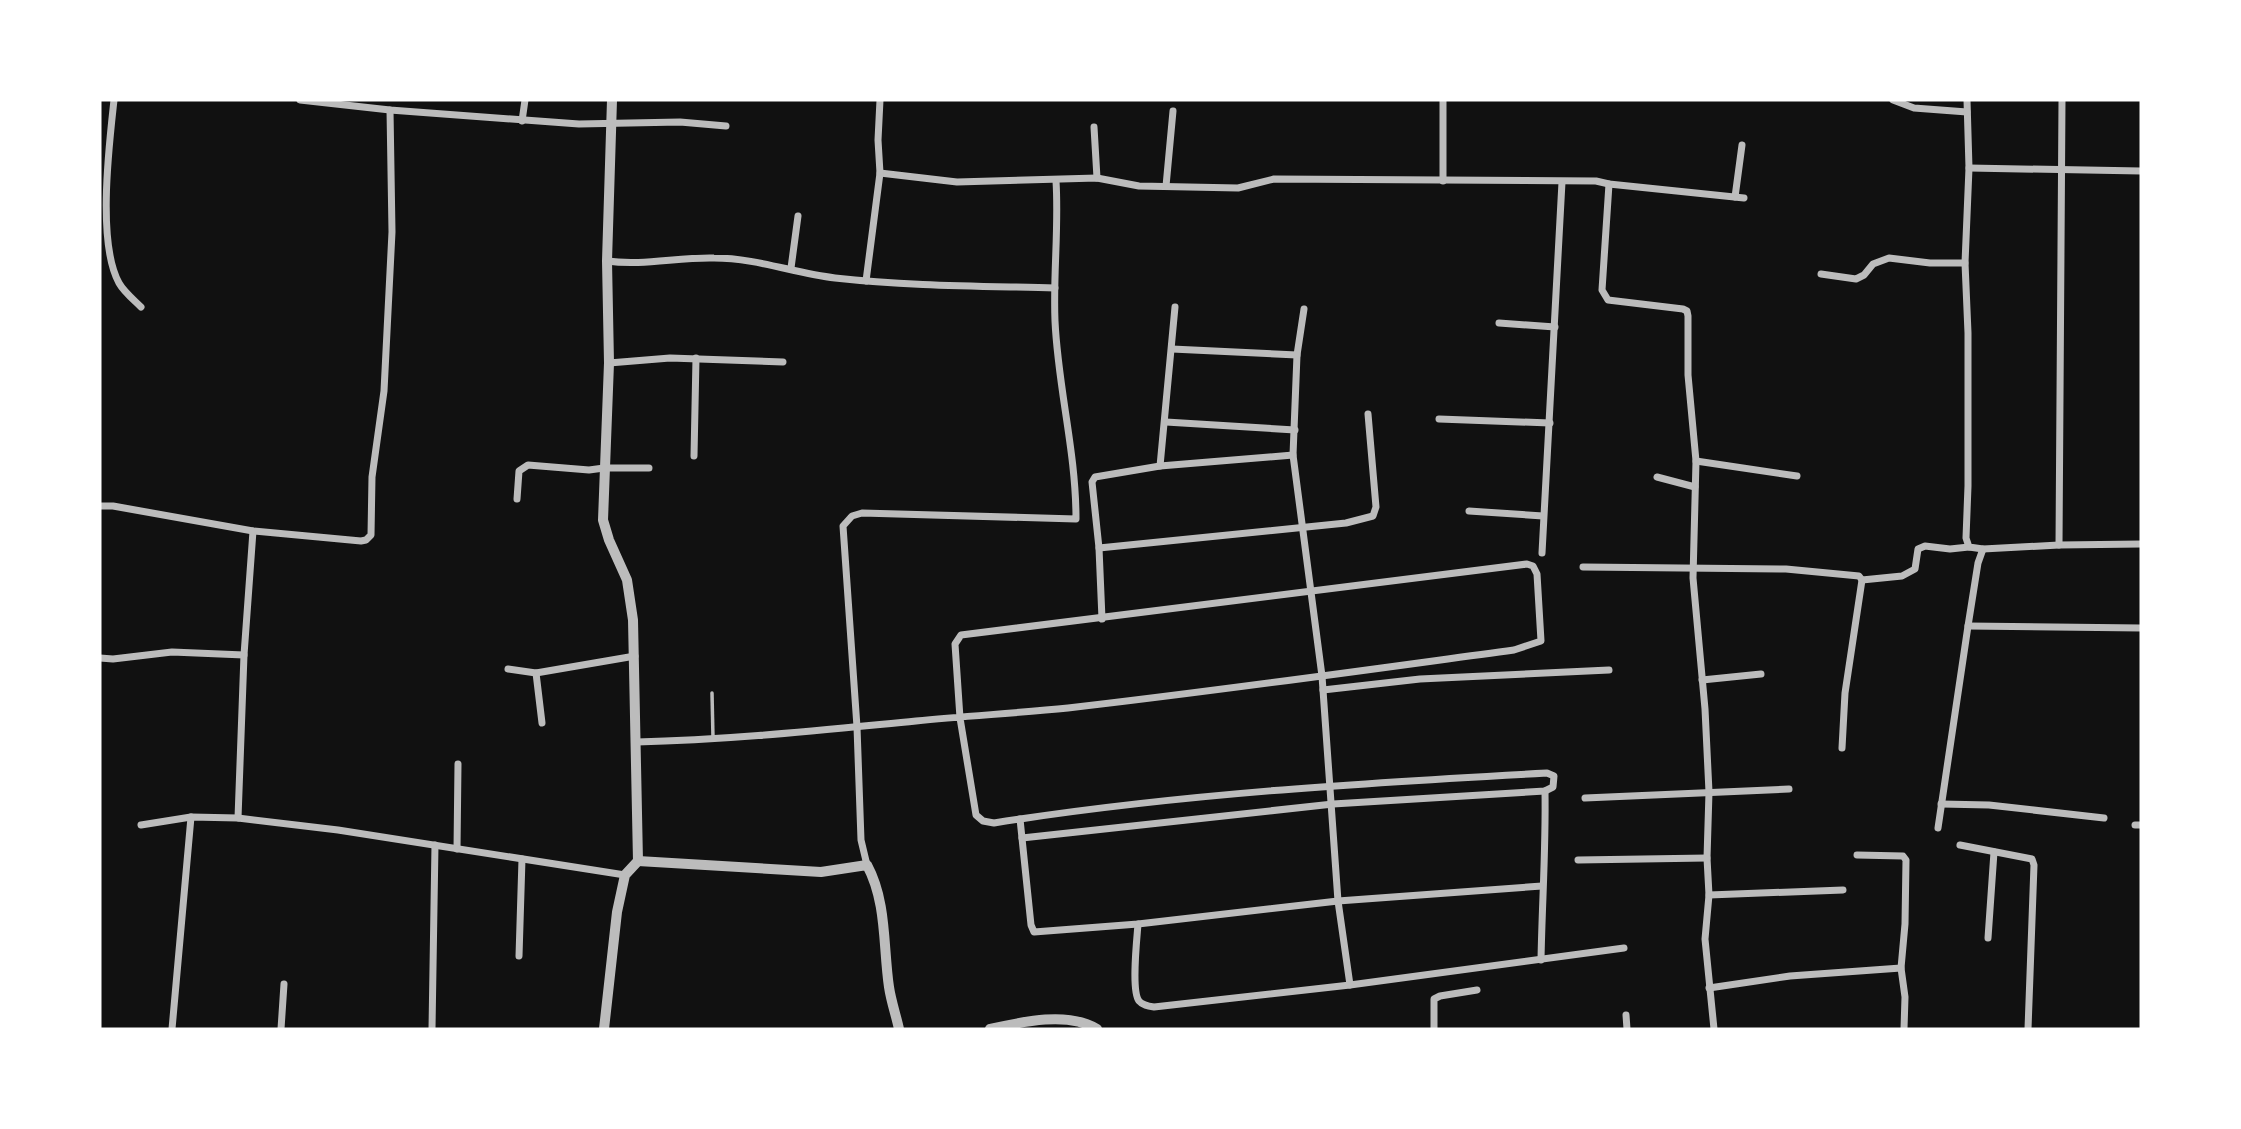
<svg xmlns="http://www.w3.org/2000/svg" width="2241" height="1129" font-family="Georgia,serif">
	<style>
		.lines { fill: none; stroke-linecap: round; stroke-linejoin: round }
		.service { stroke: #bcbcbc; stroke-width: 3.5 }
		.minor { stroke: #bcbcbc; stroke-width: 7 }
		.tertiary { stroke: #bcbcbc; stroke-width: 10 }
	</style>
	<rect width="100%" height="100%" fill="#111"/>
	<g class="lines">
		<path class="service" d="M 712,693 L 713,738"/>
		<g class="minor">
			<path d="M 114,100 C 109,146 97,243 119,283 C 124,292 134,300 141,307"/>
			<path d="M 300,100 L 390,110 L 579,124 L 680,122 L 726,126"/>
			<path d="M 1893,100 L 1914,108 L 1967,112"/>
			<path d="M 1967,100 L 1969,168 L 1965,263 L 1968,333 L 1968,486 L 1966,538 L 1969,547 L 1983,549 L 2059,545 L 2141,544"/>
			<path d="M 522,121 L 525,100"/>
			<path d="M 1094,127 L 1097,178"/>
			<path d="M 1969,168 L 2141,171"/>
			<path d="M 880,173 L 957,182 L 1097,178 L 1139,186 L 1238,188 L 1274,179 L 1596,181 L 1609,184 L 1744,198"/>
			<path d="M 1443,181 L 1443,100"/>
			<path d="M 1609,184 L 1602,290 L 1608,300 L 1683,309 L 1687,311 L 1688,316 L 1688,375 L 1696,461 L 1693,578 L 1705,709 L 1709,792 L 1707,858 L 1709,895 L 1705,939 L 1714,1029"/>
			<path d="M 1166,186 L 1173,111"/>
			<path d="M 1735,197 L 1742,145"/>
			<path d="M 607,261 C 643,266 678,257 714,258 C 756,258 794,273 835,278 C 908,286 982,286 1055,288"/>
			<path d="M 791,268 L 798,216"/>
			<path d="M 1821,274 L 1856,279 L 1864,275 L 1873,264 L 1889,258 L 1930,263 L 1965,263"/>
			<path d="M 866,281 L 880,173 L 878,140 L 880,100"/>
			<path d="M 1304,309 L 1297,355 L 1293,455 L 1322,676 L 1338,901 L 1350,985"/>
			<path d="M 1499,323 L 1555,327"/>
			<path d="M 1172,349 L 1297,355"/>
			<path d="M 609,363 L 670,358 L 783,362"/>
			<path d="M 1439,419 L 1550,423"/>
			<path d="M 1166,422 L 1295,430"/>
			<path d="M 694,456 L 696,358"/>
			<path d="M 1696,461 L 1797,476"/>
			<path d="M 1160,466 L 1175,307"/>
			<path d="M 1657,477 L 1695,487"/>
			<path d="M 517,499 L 519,471 L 528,465 L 589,470 L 604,468 L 649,468"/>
			<path d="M 100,506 L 113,506 L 253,531 L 361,541 L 366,540 L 371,535 L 372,477 L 384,391 L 392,232 L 390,110"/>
			<path d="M 1469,511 L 1543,516"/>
			<path d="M 2059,545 L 2062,100"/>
			<path d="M 1099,548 L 1346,523 L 1373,516 L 1376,507 L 1368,414"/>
			<path d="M 1542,553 L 1562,182"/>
			<path d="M 1583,567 L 1786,569 L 1859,576 L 1862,580 L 1845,693 L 1842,748"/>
			<path d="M 1862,580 L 1902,576 L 1915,569 L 1918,549 L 1925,546 L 1950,549 L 1969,547"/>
			<path d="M 1102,619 L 1099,548 L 1092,482 L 1095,477 L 1160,466 L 1293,455"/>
			<path d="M 1968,626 L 2141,628"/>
			<path d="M 100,658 L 113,659 L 172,652 L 244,655"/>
			<path d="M 508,669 L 536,673 L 635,656"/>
			<path d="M 536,673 L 542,723"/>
			<path d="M 1702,680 L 1761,674"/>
			<path d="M 1323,690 L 1420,679 L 1609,670"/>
			<path d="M 637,742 C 730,740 822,730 916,721 C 967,716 1018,713 1068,708 C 1217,691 1366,670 1514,650 L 1541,641 L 1537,574 L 1533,566 L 1527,564 L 961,635 L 955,644 L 960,718 L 976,815 L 983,821 L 994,823 C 1177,794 1362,783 1547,773 L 1554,776 L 1553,787 L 1545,791 L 1333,804 L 1022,838"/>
			<path d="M 1585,798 L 1789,789"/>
			<path d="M 1941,804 L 1989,805 L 2104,818"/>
			<path d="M 238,818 L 244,655 L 253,531"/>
			<path d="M 1020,819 L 1031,925 L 1034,932 L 1138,924 L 1338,901 L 1542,886"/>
			<path d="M 141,825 L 191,817 L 238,818 L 338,830 L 625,875"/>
			<path d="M 2135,825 L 2141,825"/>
			<path d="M 1938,828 L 1968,626 L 1978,563 L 1983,549"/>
			<path d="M 1960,845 L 2032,859 L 2034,865 L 2028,1029"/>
			<path d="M 457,849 L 458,764"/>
			<path d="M 1857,855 L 1903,856 L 1906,860 L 1905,924 L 1901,968 L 1905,997 L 1904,1029"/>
			<path d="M 1578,860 L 1707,858"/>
			<path d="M 867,865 L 861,840 L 857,727 L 843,526 L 852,516 L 862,513 L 1076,519 C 1076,451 1058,388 1055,321 C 1053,274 1059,228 1056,181"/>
			<path d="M 1709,895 L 1843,890"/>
			<path d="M 1138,924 C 1137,938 1131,991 1139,1001 C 1142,1005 1148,1006 1154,1007 L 1350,985 L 1624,948"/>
			<path d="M 1988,938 L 1994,852"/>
			<path d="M 519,956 L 522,859"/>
			<path d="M 1541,960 C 1542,904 1546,848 1545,791"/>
			<path d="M 1709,988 L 1790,976 L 1901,968"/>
			<path d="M 1626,1015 L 1627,1029"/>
			<path d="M 172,1029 L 191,817"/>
			<path d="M 281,1029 L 284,984"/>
			<path d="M 432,1029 L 435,845"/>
			<path d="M 1434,1029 L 1434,999 L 1440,996 L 1477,990"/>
		</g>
		<g class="tertiary">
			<path d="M 638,861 L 821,872 L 867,865 C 887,902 883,946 889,987 C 891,1001 896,1015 899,1029"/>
			<path d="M 604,1029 L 617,912 L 625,875 L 638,861 L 633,620 L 627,580 L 609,540 L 603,520 L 609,363 L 607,261 L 612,100"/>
			<path d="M 990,1029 C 1021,1022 1068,1011 1097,1029"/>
		</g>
	</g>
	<rect width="2241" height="1129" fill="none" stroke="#ffffff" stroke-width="203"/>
</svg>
